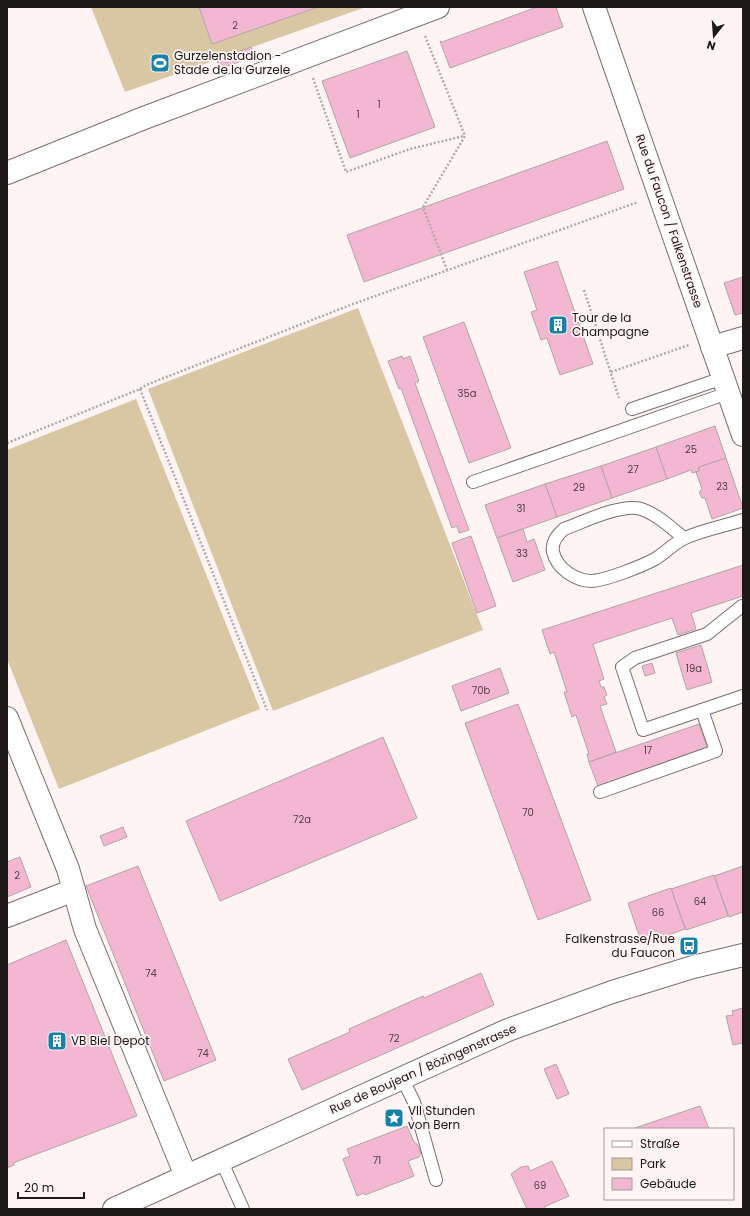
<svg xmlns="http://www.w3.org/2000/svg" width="750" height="1216" font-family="Poppins,sans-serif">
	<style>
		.green { fill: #d9c6a3 }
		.building { fill: #f4b7d1; stroke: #b0a5a9 }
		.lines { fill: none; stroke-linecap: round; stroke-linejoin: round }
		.lane-casing { stroke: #7a6f6f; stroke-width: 14 }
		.street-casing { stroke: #7a6f6f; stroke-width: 24 }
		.primary-casing { stroke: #7a6f6f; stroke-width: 24 }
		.path { stroke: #b2aaa9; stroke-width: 2.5; stroke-dasharray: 2 2; stroke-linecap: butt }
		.lane { stroke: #fff; stroke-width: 12 }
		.street { stroke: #fff; stroke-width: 22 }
		.primary { stroke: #fff; stroke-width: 22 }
		.labels { text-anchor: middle; stroke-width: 3.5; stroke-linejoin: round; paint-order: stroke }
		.number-label { font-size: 10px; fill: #534047 }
		.poi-label { font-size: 12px; fill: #1d1919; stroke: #fef4f3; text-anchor: start }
		.street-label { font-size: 12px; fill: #1d1919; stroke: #fef4f3 }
	</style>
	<rect width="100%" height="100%" fill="#fef4f3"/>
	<g class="green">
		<path d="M 91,7 L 366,7 L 125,92 Z"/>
		<path d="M 358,308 L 483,630 L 273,711 L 148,389 Z"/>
		<path d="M 136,399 L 260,709 L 59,789 L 7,659 L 7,450 Z"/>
	</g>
	<g class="building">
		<path d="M 199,7 L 318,7 L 212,44 Z"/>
		<path d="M 537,7 L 556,7 L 563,27 L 450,68 L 440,41 L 442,42 Z"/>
		<path d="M 251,47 L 255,56 L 220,69 L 217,60 Z"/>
		<path d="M 407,51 L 435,127 L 350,158 L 322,81 Z"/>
		<path d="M 607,141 L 624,189 L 364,282 L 347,235 Z"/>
		<path d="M 557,261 L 593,364 L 560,375 L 547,338 L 541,340 L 531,312 L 537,310 L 524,272 Z"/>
		<path d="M 743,277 L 743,313 L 735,315 L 724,283 Z"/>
		<path d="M 464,322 L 511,448 L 469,463 L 423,337 Z"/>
		<path d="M 402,356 L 403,359 L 410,356 L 419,381 L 415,383 L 469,530 L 459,533 L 457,526 L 452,528 L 401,388 L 399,389 L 388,361 Z"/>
		<path d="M 715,426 L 726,458 L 699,467 L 699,471 L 692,473 L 691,470 L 667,479 L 656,447 Z"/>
		<path d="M 656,447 L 667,479 L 612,498 L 601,466 Z"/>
		<path d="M 726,458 L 743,508 L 712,519 L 705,498 L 702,498 L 699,492 L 702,489 L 696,472 L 699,471 L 699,467 Z"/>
		<path d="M 601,466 L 612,498 L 557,517 L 545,484 Z"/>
		<path d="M 545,484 L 557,517 L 497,538 L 485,505 Z"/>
		<path d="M 523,529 L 527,542 L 534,539 L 545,570 L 513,582 L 497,538 Z"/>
		<path d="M 471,536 L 496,606 L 477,613 L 452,543 Z"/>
		<path d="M 743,565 L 743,596 L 691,613 L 696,629 L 678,635 L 672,618 L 593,644 L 604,679 L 599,681 L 601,687 L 604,687 L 607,695 L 604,697 L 607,704 L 600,706 L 616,752 L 589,762 L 587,754 L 589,754 L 576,715 L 572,717 L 564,692 L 567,692 L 554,652 L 550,654 L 542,630 Z"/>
		<path d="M 701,645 L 712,682 L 687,690 L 676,653 Z"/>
		<path d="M 652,663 L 655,673 L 645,676 L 642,666 Z"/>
		<path d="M 500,668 L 509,693 L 461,711 L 452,686 Z"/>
		<path d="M 518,704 L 591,900 L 538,920 L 465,723 Z"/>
		<path d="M 699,724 L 707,747 L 598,786 L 589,762 Z"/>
		<path d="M 383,737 L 417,818 L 220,901 L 186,821 Z"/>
		<path d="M 123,827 L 127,837 L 104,846 L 100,836 Z"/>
		<path d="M 20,857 L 31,887 L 7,897 L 7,862 Z"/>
		<path d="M 138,866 L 216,1060 L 164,1081 L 86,886 Z"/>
		<path d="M 743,866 L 743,912 L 729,917 L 714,876 Z"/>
		<path d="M 714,875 L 728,916 L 686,930 L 671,889 Z"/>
		<path d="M 671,888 L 685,929 L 642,944 L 628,903 Z"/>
		<path d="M 66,940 L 137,1116 L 13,1163 L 14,1165 L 7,1168 L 7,965 Z"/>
		<path d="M 481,973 L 494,1005 L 302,1090 L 288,1059 L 350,1032 L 349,1029 L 423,996 L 424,998 Z"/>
		<path d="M 743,1008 L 743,1043 L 733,1045 L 726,1016 L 733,1015 L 732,1011 Z"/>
		<path d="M 556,1064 L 569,1094 L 557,1099 L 544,1069 Z"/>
		<path d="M 700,1106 L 709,1129 L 632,1129 Z"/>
		<path d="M 407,1126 L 414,1142 L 417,1144 L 421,1153 L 419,1157 L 408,1161 L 414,1176 L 365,1195 L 364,1193 L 357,1196 L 343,1159 L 350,1156 L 347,1149 Z"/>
		<path d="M 552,1161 L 569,1196 L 544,1207 L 545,1209 L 527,1209 L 511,1174 L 521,1167 L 528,1166 L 530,1171 Z"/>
	</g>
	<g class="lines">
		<g class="lane-casing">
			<g id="lane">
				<path d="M 632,409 L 723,378"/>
				<path d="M 473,482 L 728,393"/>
				<path d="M 684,538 C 671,528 657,514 641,509 C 622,503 583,522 564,529 C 557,535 551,542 553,552 C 557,569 576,581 592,581 C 607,580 642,566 655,559 C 665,553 674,543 685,538 C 703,530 724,526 743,520"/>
				<path d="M 742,606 L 707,634 L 635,658 L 622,667 L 643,730 L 743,696"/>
				<path d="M 600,792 L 716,751 L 702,710"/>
				<path d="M 402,1078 L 414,1102 L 436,1180"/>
				<path d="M 221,1160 L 243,1209"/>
			</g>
		</g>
		<g class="street-casing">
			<g id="street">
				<path d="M 594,7 L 743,435"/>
				<path d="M 7,173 L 144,118 L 438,7"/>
				<path d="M 712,347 L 743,338"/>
				<path d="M 7,718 L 68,869 L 85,929 L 186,1176"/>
				<path d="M 7,916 L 74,890"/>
			</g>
		</g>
		<g class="primary-casing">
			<path id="primary" d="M 114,1209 L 508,1030 L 612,992 L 693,967 L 743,955"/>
		</g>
		<g class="path">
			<path d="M 425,36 L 465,136 L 423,207 L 447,270"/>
			<path d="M 313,78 L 346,172 L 410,149 L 464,136"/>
			<path d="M 584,290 L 619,398"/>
			<path d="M 611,372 L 689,345"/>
			<path d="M 140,389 L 267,710"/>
			<path d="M 7,443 L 140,389 L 146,385 L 353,304 L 638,202"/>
		</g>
		<use href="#lane" class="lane"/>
		<use href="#street" class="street"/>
		<use href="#primary" class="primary"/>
	</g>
	<defs>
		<g id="stadium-square" transform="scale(1)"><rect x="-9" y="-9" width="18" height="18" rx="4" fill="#1483aa" stroke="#fef4f3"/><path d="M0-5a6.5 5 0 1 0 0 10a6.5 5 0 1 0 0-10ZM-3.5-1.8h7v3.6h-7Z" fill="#fff"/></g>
		<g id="building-square" transform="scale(1)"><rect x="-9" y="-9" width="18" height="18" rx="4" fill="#1483aa" stroke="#fef4f3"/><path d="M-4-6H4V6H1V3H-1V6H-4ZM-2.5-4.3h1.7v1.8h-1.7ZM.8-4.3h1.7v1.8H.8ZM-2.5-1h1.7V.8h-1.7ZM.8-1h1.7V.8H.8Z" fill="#fff"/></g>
		<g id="bus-square" transform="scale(1)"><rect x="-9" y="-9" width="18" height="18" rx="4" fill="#1483aa" stroke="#fef4f3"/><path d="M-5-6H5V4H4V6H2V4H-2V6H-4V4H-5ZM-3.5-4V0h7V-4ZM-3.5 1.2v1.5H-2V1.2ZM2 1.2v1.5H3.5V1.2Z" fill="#fff"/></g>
		<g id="sight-square" transform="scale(1)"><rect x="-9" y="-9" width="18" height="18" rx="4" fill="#1483aa" stroke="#fef4f3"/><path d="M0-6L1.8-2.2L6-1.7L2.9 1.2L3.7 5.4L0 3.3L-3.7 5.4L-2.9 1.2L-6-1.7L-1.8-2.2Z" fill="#fff"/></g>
	</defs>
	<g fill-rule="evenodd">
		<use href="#stadium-square" x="160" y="63"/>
		<use href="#building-square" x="558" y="325"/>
		<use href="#bus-square" x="689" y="946"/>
		<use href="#building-square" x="57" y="1041"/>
		<use href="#sight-square" x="394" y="1118"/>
	</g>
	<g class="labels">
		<g class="number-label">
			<text x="235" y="29">2</text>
			<text x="379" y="108">1</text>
			<text x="358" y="118">1</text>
			<text x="467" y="397">35a</text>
			<text x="691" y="453">25</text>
			<text x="633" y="473">27</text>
			<text x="722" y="490">23</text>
			<text x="579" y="491">29</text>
			<text x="521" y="512">31</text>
			<text x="522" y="557">33</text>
			<text x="694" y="672">19a</text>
			<text x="481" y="694">70b</text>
			<text x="648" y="754">17</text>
			<text x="528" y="816">70</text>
			<text x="302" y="823">72a</text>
			<text x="17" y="879">2</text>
			<text x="700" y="905">64</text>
			<text x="658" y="916">66</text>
			<text x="151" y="977">74</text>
			<text x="394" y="1042">72</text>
			<text x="203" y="1057">74</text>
			<text x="377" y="1164">71</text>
			<text x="540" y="1189">69</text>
		</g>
		<g class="poi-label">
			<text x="174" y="60">Gurzelenstadion -<tspan x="174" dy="14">Stade de la Gurzele</tspan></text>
			<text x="572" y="322">Tour de la<tspan x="572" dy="14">Champagne</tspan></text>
			<text x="675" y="943" text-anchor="end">Falkenstrasse/Rue<tspan x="675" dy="14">du Faucon</tspan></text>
			<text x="71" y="1045">VB Biel Depot</text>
			<text x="408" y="1115">VII Stunden<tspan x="408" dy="14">von Bern</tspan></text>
		</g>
		<g class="street-label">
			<text transform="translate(669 221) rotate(71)" y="4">Rue du Faucon / Falkenstrasse</text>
			<text transform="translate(423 1069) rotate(-24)" y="4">Rue de Boujean / Bözingenstrasse</text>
		</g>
	</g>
	<rect width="750" height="1216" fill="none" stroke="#1d1919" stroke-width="16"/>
	<rect x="604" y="1128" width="130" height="72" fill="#fef4f3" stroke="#a49c9c"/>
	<rect x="612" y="1141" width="20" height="6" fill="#ffffff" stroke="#a49c9c"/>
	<text x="640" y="1148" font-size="12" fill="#1d1919">Straße</text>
	<rect x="612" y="1158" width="20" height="12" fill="#d9c6a3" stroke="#a49c9c"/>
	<text x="640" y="1168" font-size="12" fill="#1d1919">Park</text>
	<rect x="612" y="1178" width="20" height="12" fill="#f4b7d1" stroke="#a49c9c"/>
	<text x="640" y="1188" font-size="12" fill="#1d1919">Gebäude</text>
	<g transform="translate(714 36) rotate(197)" stroke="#fef4f3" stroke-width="3" paint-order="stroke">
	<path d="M0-3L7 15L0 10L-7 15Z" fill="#1d1919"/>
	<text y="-6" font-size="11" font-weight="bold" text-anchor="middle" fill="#1d1919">N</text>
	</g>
	<path d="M18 1192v6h66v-6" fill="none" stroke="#1d1919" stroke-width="2"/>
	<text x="24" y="1192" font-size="12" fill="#1d1919" stroke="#fef4f3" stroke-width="3" paint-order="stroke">20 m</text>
</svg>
